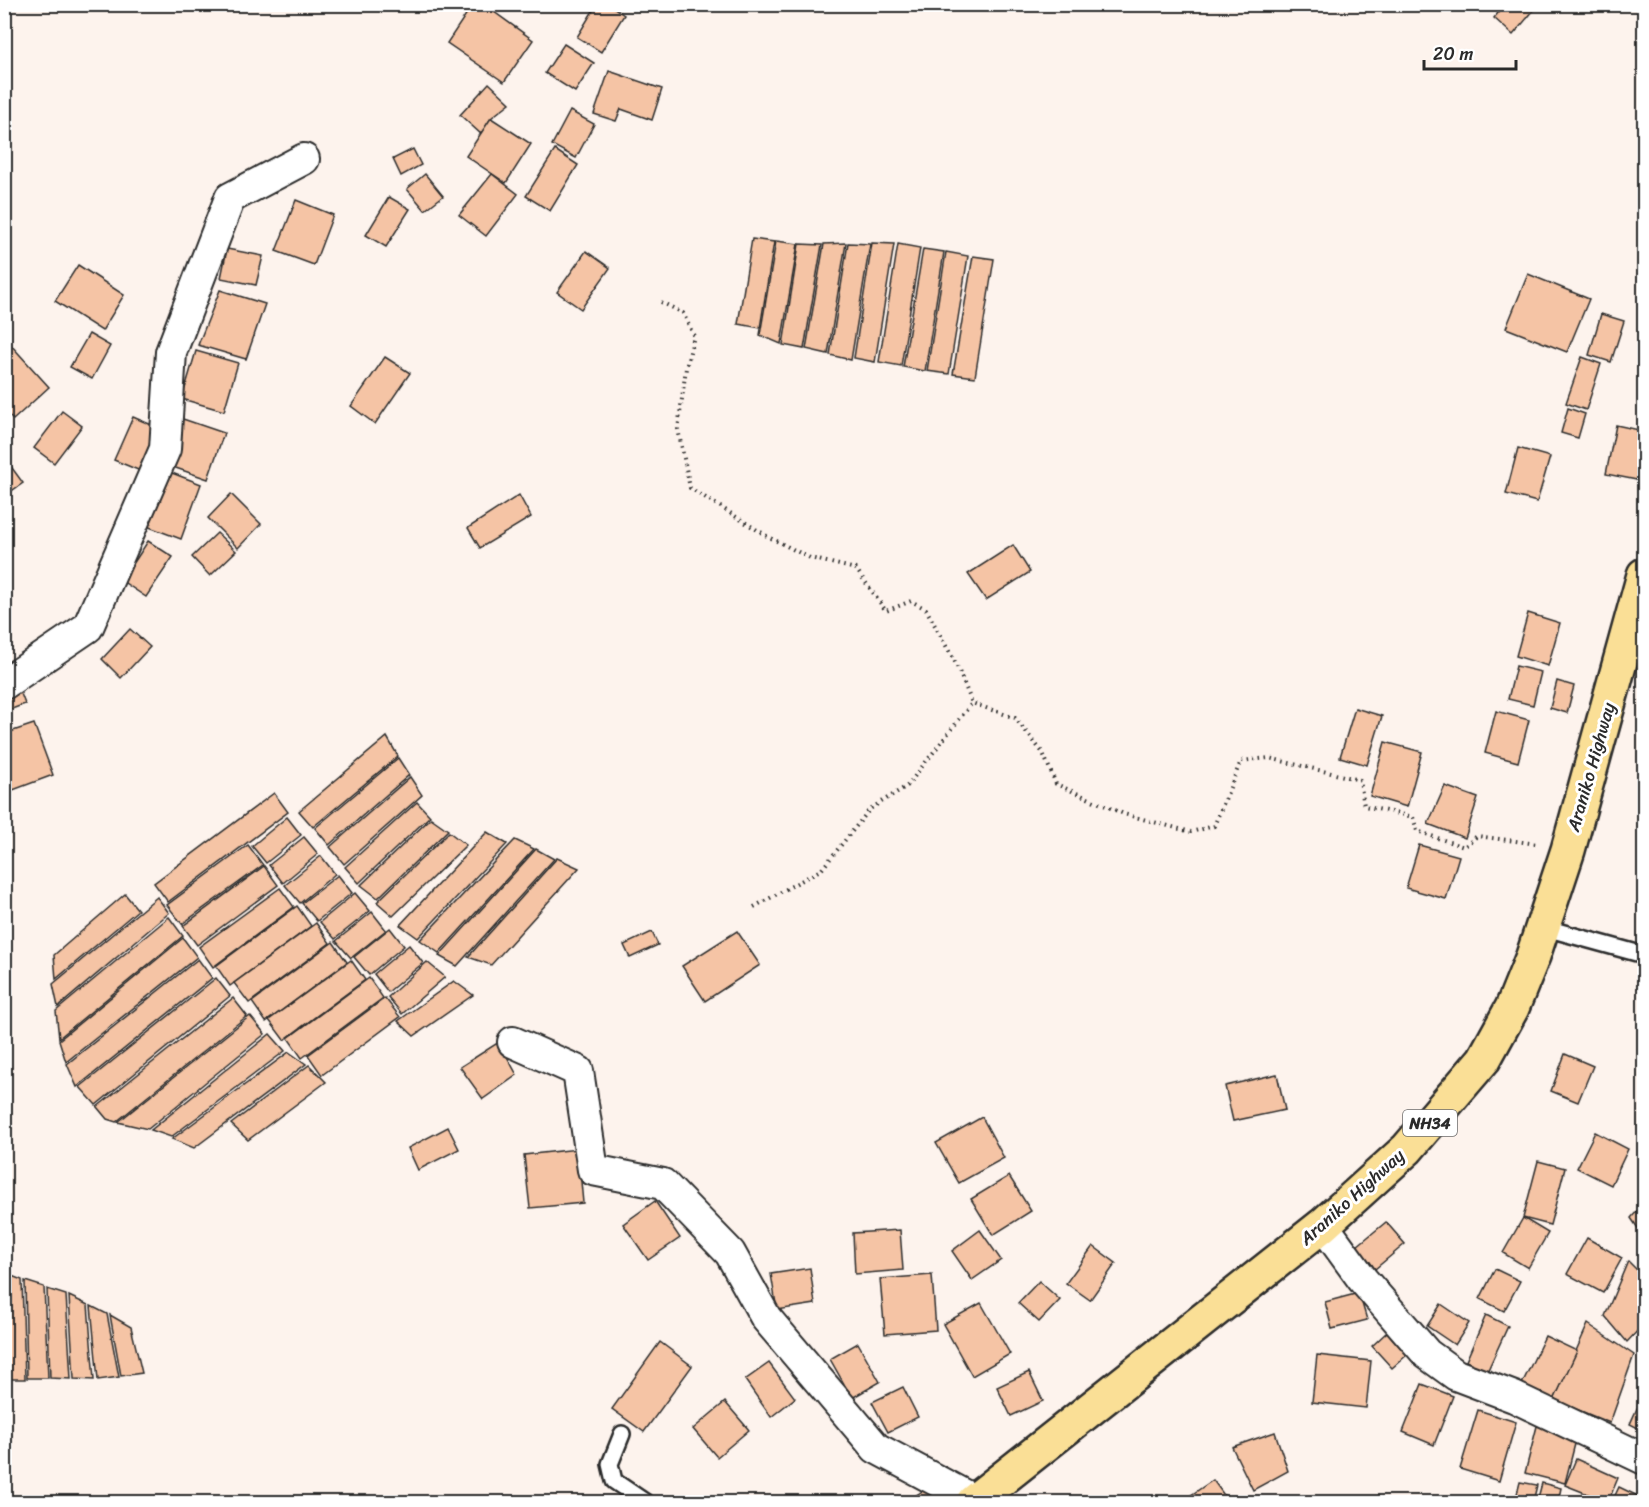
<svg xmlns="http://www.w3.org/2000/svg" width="1649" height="1507" font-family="Sriracha,sans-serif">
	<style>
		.building { fill: #f5c4a5; stroke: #2b2b2b; stroke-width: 1.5 }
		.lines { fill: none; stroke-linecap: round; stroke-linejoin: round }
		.lane-casing { stroke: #2b2b2b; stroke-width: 20 }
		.street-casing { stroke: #2b2b2b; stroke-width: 34 }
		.highway-casing { stroke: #2b2b2b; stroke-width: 38 }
		.path { stroke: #2b2b2b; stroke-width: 4; stroke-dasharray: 1.5 4.5; stroke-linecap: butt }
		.lane { stroke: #fff; stroke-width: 15 }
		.street { stroke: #fff; stroke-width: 30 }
		.highway { stroke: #fadf96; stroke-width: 33 }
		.labels { text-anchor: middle; stroke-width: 6; stroke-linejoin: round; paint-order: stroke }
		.shield { fill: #fff; stroke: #6b6b6b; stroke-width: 1.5 }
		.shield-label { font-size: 16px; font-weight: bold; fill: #2b2b2b }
		.street-label { font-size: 18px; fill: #2b2b2b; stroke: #fff }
	</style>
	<rect width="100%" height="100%" fill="#fdf3ed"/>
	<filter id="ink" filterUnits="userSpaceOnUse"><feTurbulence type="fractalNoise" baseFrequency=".0167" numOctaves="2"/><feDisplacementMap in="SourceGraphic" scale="12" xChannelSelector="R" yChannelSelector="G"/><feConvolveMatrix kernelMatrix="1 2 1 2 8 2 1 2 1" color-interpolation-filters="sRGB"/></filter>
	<g filter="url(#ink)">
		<g class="building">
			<path d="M 473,4 L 483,4 L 533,40 L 504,82 L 447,43 Z"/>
			<path d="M 597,4 L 609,4 L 624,15 L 601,52 L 577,37 Z"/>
			<path d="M 1505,4 L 1539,4 L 1513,35 L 1494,18 Z"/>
			<path d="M 564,44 L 594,63 L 575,92 L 545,73 Z"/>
			<path d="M 609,71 L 662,89 L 652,120 L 621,109 L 616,121 L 594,114 Z"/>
			<path d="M 489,83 L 510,103 L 491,118 L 481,134 L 460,115 Z"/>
			<path d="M 570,111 L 594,124 L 576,158 L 552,145 Z"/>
			<path d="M 491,118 L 531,144 L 506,183 L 466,156 Z"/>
			<path d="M 413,149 L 421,165 L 401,176 L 393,159 Z"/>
			<path d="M 555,150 L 578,165 L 550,211 L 526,196 Z"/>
			<path d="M 425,174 L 443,196 L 425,210 L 407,189 Z"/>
			<path d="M 492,174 L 518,194 L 486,236 L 459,215 Z"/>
			<path d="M 389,197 L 410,209 L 386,247 L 366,235 Z"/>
			<path d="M 296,200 L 333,215 L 314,265 L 276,251 Z"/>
			<path d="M 752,239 L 774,242 L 760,328 L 738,324 Z"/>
			<path d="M 776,241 L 798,244 L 781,344 L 760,335 Z"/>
			<path d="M 846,243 L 828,354 L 806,349 L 824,244 Z"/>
			<path d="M 848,243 L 870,244 L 851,360 L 830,355 Z"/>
			<path d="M 872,243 L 894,244 L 875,362 L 854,358 Z"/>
			<path d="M 799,244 L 822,245 L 804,349 L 783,345 Z"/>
			<path d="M 898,244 L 920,248 L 901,366 L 879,362 Z"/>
			<path d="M 227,249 L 263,256 L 256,285 L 221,278 Z"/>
			<path d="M 923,249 L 944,252 L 925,371 L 903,367 Z"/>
			<path d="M 586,251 L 610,268 L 581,309 L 557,292 Z"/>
			<path d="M 946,252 L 968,256 L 949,374 L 927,371 Z"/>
			<path d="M 973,256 L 994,259 L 975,377 L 953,374 Z"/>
			<path d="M 78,265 L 124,295 L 102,331 L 55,301 Z"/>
			<path d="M 1528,274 L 1589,299 L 1567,352 L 1506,328 Z"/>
			<path d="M 220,290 L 265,304 L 246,359 L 198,345 Z"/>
			<path d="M 1601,314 L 1624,321 L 1611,362 L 1589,355 Z"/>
			<path d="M 89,334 L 110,346 L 92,379 L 70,367 Z"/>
			<path d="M 10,344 L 49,387 L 13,420 L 4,410 L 4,349 Z"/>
			<path d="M 196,351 L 238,363 L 224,411 L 182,399 Z"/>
			<path d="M 385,357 L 410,373 L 375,424 L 351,406 Z"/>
			<path d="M 1582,357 L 1601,364 L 1586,410 L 1566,403 Z"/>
			<path d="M 1568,408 L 1585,414 L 1578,438 L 1561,433 Z"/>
			<path d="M 62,411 L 82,426 L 54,463 L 34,448 Z"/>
			<path d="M 133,417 L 161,429 L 143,472 L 114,460 Z"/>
			<path d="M 180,418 L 224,433 L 208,479 L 164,464 Z"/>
			<path d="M 1616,425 L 1644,431 L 1642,481 L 1606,474 Z"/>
			<path d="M 1518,448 L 1550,457 L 1537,502 L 1506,494 Z"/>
			<path d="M 4,457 L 23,483 L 4,496 Z"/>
			<path d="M 164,470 L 201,484 L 181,539 L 144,525 Z"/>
			<path d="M 231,494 L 261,524 L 238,548 L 208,518 Z"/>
			<path d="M 519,495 L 531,517 L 480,548 L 468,528 Z"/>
			<path d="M 217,533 L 236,551 L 210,576 L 192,557 Z"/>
			<path d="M 148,541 L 173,557 L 146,597 L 122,581 Z"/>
			<path d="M 1013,545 L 1030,572 L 986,600 L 968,574 Z"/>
			<path d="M 1528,613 L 1560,623 L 1548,666 L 1516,656 Z"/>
			<path d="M 130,629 L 150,647 L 121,678 L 102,659 Z"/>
			<path d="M 1516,666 L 1541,672 L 1533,705 L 1508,699 Z"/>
			<path d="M 1557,681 L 1574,686 L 1567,713 L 1550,708 Z"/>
			<path d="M 20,691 L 25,704 L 4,712 L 4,696 Z"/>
			<path d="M 1355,708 L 1382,716 L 1367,765 L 1340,757 Z"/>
			<path d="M 1496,711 L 1529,720 L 1518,762 L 1485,753 Z"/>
			<path d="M 34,724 L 53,775 L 5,793 L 4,734 Z"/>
			<path d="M 387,737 L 398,756 L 313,827 L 299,811 Z"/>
			<path d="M 1385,742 L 1422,752 L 1407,807 L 1370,796 Z"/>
			<path d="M 398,758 L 409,775 L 329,845 L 315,828 Z"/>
			<path d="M 410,777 L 422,795 L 344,864 L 330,847 Z"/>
			<path d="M 1445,786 L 1478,798 L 1465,838 L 1428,824 Z"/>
			<path d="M 274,793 L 288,812 L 168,902 L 154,883 Z"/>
			<path d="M 417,802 L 430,816 L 359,883 L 345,867 Z"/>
			<path d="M 287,817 L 301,835 L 266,863 L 252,846 Z"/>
			<path d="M 431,818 L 448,830 L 378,898 L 361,885 Z"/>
			<path d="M 449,832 L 466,845 L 393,916 L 377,902 Z"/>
			<path d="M 487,832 L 507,844 L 418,938 L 400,925 Z"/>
			<path d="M 304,837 L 318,854 L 283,883 L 269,865 Z"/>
			<path d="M 515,840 L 534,849 L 439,953 L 420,940 Z"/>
			<path d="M 248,845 L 263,865 L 182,924 L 167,905 Z"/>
			<path d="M 1419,845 L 1459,856 L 1446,899 L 1406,888 Z"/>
			<path d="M 536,849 L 554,859 L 457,966 L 439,956 Z"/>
			<path d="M 321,856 L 335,874 L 300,903 L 285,885 Z"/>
			<path d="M 557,858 L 579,868 L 491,965 L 468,957 Z"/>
			<path d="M 264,866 L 278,885 L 197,945 L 183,926 Z"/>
			<path d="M 338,875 L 352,893 L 317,921 L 302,903 Z"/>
			<path d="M 280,888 L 294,907 L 213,967 L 199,947 Z"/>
			<path d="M 355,893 L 370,911 L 335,939 L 320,922 Z"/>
			<path d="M 125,894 L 138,910 L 56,979 L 54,955 Z"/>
			<path d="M 157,897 L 169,913 L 58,1007 L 53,984 Z"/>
			<path d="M 297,906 L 311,926 L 230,986 L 216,966 Z"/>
			<path d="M 372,912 L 386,930 L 351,958 L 336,941 Z"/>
			<path d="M 169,917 L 183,936 L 59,1038 L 56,1011 Z"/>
			<path d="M 316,923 L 330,943 L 249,1003 L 234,983 Z"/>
			<path d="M 390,928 L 404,946 L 369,975 L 354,957 Z"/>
			<path d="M 737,931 L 760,965 L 705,1001 L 682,966 Z"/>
			<path d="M 652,932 L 658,945 L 630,958 L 624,945 Z"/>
			<path d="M 183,938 L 197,957 L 66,1062 L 59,1040 Z"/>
			<path d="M 333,942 L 347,962 L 266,1022 L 252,1002 Z"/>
			<path d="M 409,945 L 423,963 L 388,992 L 374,974 Z"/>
			<path d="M 198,959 L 212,978 L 77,1087 L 67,1064 Z"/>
			<path d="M 351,960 L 365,980 L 284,1040 L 269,1020 Z"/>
			<path d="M 427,962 L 445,977 L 402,1014 L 388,997 Z"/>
			<path d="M 216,978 L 230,996 L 96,1105 L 80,1087 Z"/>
			<path d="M 369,978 L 383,998 L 302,1058 L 288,1038 Z"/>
			<path d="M 454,981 L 473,995 L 414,1036 L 398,1021 Z"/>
			<path d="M 233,998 L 247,1016 L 116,1122 L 107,1119 L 97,1107 Z"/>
			<path d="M 385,998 L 400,1017 L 322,1075 L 308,1055 Z"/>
			<path d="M 250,1016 L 265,1034 L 148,1129 L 118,1122 Z"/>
			<path d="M 270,1034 L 285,1051 L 171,1137 L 151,1130 Z"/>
			<path d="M 499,1042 L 517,1075 L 483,1099 L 460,1067 Z"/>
			<path d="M 289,1052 L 306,1064 L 194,1148 L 172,1139 Z"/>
			<path d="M 1565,1054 L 1593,1066 L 1578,1102 L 1551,1091 Z"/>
			<path d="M 309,1065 L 326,1082 L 248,1140 L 231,1124 Z"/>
			<path d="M 1277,1074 L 1285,1110 L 1233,1121 L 1225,1086 Z"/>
			<path d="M 982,1117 L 1004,1158 L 959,1183 L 936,1143 Z"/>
			<path d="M 448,1127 L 459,1149 L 418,1170 L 408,1148 Z"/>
			<path d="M 1595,1132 L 1628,1149 L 1611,1185 L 1577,1168 Z"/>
			<path d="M 578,1149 L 583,1203 L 530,1208 L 524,1155 Z"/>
			<path d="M 1538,1161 L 1565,1168 L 1550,1225 L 1523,1218 Z"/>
			<path d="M 1009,1176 L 1031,1211 L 993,1235 L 971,1199 Z"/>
			<path d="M 655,1201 L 680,1238 L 648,1260 L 623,1224 Z"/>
			<path d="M 1644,1203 L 1644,1237 L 1631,1218 Z"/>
			<path d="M 1523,1218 L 1548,1233 L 1528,1268 L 1503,1253 Z"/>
			<path d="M 1386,1222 L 1405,1244 L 1375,1269 L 1357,1246 Z"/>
			<path d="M 900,1230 L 903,1270 L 855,1274 L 853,1233 Z"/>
			<path d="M 980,1230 L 1001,1260 L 972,1280 L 952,1251 Z"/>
			<path d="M 1587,1238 L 1622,1258 L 1603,1293 L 1567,1274 Z"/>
			<path d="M 1093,1246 L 1116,1263 L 1090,1300 L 1066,1283 Z"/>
			<path d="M 1628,1261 L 1644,1277 L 1644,1324 L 1627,1342 L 1605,1316 Z"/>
			<path d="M 810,1268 L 815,1304 L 777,1310 L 771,1274 Z"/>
			<path d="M 1495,1269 L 1520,1281 L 1504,1311 L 1480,1299 Z"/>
			<path d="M 4,1273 L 22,1280 L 25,1379 L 4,1379 Z"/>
			<path d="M 932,1275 L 936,1330 L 885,1334 L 880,1279 Z"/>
			<path d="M 25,1281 L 44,1287 L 48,1378 L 27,1378 Z"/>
			<path d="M 1039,1281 L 1060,1300 L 1039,1322 L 1018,1303 Z"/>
			<path d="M 47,1289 L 66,1295 L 71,1379 L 50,1378 Z"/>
			<path d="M 1359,1293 L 1367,1320 L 1332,1329 L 1325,1302 Z"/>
			<path d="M 69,1296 L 88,1305 L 94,1380 L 74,1379 Z"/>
			<path d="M 981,1303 L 1010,1354 L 972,1376 L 943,1324 Z"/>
			<path d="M 1441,1304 L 1469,1323 L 1455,1345 L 1427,1326 Z"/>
			<path d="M 91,1306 L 107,1314 L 119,1377 L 98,1380 Z"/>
			<path d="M 110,1315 L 131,1327 L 142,1373 L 121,1376 Z"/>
			<path d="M 1486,1315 L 1508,1326 L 1487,1372 L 1466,1361 Z"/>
			<path d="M 1588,1324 L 1634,1355 L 1610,1423 L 1554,1400 Z"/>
			<path d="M 1387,1332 L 1407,1355 L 1392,1368 L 1372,1346 Z"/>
			<path d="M 1545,1336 L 1577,1351 L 1554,1400 L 1522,1384 Z"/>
			<path d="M 660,1342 L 692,1366 L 644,1432 L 612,1409 Z"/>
			<path d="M 858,1343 L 880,1382 L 852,1398 L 830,1359 Z"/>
			<path d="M 1317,1355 L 1371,1361 L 1366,1408 L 1312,1402 Z"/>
			<path d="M 769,1363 L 795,1398 L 771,1417 L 745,1380 Z"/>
			<path d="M 1029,1372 L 1043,1401 L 1011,1416 L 997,1387 Z"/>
			<path d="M 1422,1384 L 1453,1396 L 1434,1445 L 1403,1432 Z"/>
			<path d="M 903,1387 L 918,1417 L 888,1432 L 872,1402 Z"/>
			<path d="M 1644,1393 L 1644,1431 L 1630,1424 Z"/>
			<path d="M 725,1402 L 749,1430 L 717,1457 L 693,1429 Z"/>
			<path d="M 1478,1410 L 1516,1422 L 1499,1481 L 1460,1469 Z"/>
			<path d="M 1537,1426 L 1577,1436 L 1565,1483 L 1525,1473 Z"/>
			<path d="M 1275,1432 L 1288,1471 L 1253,1490 L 1232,1447 Z"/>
			<path d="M 1576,1459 L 1618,1478 L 1608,1502 L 1565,1485 Z"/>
			<path d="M 1213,1480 L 1229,1502 L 1181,1502 Z"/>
			<path d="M 1520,1482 L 1537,1485 L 1533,1502 L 1515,1502 Z"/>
			<path d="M 1542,1483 L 1561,1488 L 1558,1502 L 1537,1502 Z"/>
			<path d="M 930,1486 L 942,1502 L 906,1502 Z"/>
			<path d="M 1619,1487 L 1644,1499 L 1644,1502 L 1612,1502 Z"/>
		</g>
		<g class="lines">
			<g class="lane-casing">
				<g id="lane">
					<path d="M 1542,927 L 1644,955"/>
					<path d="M 622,1434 L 610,1464 L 614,1481 L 645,1502"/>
				</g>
			</g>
			<g class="street-casing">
				<g id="street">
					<path d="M 4,684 L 88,627 L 165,449 L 171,352 L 230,198 L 304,159"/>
					<path d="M 513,1042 L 578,1071 L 593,1170 L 663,1184 L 730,1253 L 766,1318 L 876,1448 L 975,1501"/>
					<path d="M 1323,1225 L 1363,1280 L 1427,1354 L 1456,1375 L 1514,1397 L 1644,1459"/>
				</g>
			</g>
			<g class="highway-casing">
				<path id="highway" d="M 973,1502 L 1323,1225 L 1407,1149 L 1484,1059 L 1512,1008 L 1533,956 L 1568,850 L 1644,575"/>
			</g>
			<g class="path">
				<path d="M 661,302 L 683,313 L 694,336 L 686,368 L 678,429 L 690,488 L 767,536 L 810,558 L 856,569 L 886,611 L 911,601 L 926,609 L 956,664 L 972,703 L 1015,718 L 1043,753 L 1056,784 L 1124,814 L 1191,832 L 1214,826 L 1241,761 L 1269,758 L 1360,780 L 1364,806 L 1413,817 L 1417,831 L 1464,847 L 1477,836 L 1538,844"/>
				<path d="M 754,907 L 822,869 L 870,809 L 907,786 L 972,703"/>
			</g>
			<use href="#lane" class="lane"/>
			<use href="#street" class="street"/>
			<use href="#highway" class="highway"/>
		</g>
	</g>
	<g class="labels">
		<rect class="shield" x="1403" y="1110" width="54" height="26" rx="4.5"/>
		<g class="shield-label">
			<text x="1430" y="1129">NH34</text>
		</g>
		<g class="street-label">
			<text transform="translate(1591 767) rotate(-74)" y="6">Araniko Highway</text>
			<text transform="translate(1352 1197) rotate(-42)" y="6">Araniko Highway</text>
		</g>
	</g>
	<rect width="1649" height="1507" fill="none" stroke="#fff" stroke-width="24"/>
	<rect x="12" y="12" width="1625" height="1483" fill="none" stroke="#2b2b2b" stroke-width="2" filter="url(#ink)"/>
	<path d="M1424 60v9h92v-9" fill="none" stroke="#2b2b2b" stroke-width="3"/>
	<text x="1433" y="60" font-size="18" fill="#2b2b2b" stroke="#ffffff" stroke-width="4.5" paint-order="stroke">20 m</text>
</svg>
